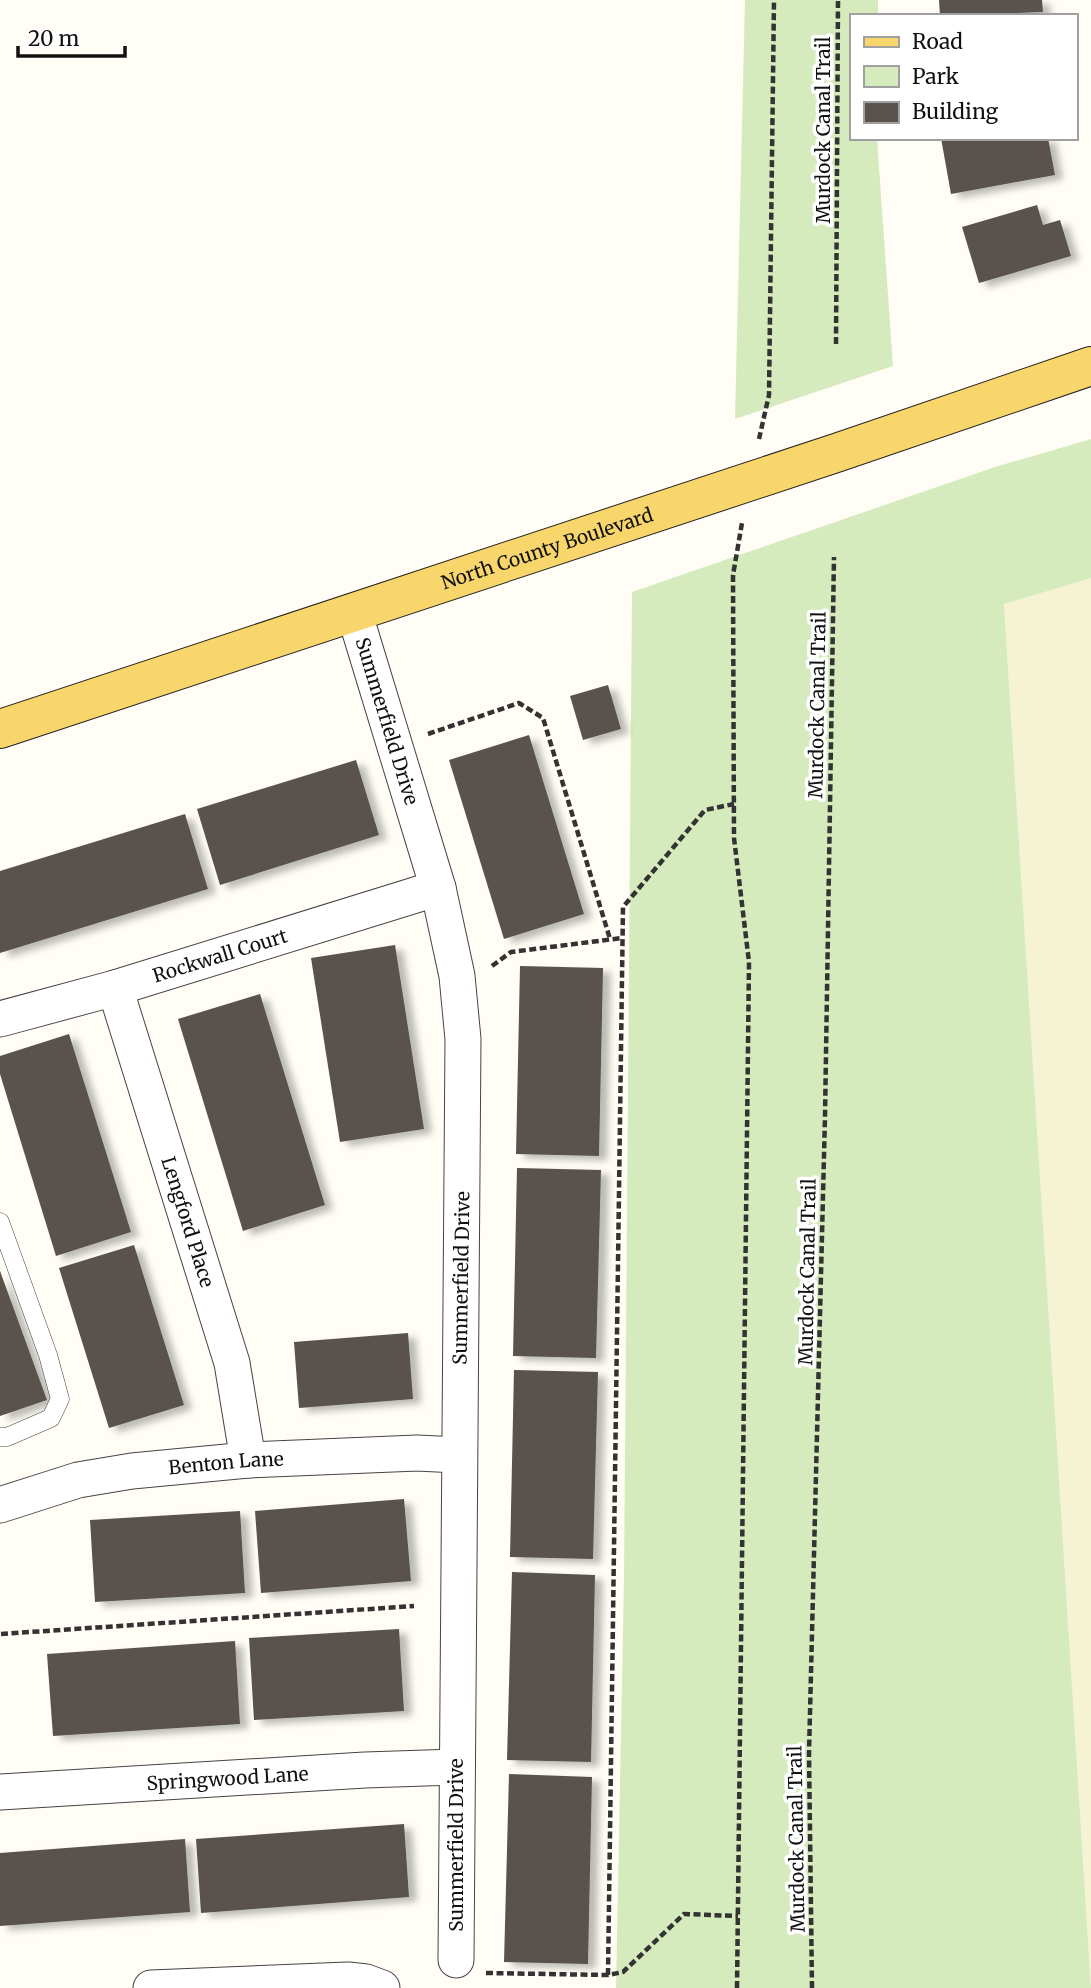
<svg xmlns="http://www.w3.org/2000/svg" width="1091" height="1988" font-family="Merriweather,serif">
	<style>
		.farmland { fill: #f6f3d4 }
		.green { fill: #d5ebbd }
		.building { fill: #5a524d; filter: url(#shadow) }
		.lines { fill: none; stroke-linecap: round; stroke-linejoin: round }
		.service-casing { stroke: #444; stroke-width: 19 }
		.minor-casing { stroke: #444; stroke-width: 37 }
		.primary-casing { stroke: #222; stroke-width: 40 }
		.path { stroke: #333; stroke-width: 4.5; stroke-dasharray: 7 3.5; stroke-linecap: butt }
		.service { stroke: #fff; stroke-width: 18 }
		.minor { stroke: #fff; stroke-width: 35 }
		.primary { stroke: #f9d66b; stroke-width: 38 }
		.labels { text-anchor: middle; stroke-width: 7; stroke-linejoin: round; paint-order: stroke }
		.street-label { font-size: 19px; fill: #111; stroke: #fff }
	</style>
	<defs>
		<filter id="shadow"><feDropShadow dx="8" dy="4.5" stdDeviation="3.5" flood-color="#0004"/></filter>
	</defs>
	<rect width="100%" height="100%" fill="#fffdf5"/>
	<path class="farmland" d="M 1091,578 L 1091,1988 L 1004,603 Z"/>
	<g class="green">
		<path d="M 745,0 L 878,0 L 878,16 L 851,16 L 851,138 L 877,138 L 893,366 L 735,419 Z"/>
		<path d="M 1091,439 L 1091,578 L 1004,604 L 1091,1988 L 616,1988 L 624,1578 L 632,592 L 995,467 Z"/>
	</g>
	<g class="building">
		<path d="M 939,0 L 1042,0 L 1043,12 L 940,16 Z"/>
		<path d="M 941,138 L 1048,138 L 1055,175 L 951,194 Z"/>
		<path d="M 1037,205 L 1043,225 L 1060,220 L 1071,256 L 979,283 L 962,227 Z"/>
		<path d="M 608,685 L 621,729 L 583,740 L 570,696 Z"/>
		<path d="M 529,735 L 584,914 L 504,939 L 449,760 Z"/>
		<path d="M 356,760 L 379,835 L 220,885 L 197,809 Z"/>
		<path d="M 185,814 L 208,889 L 0,953 L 0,871 Z"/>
		<path d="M 395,945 L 424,1129 L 340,1142 L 311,958 Z"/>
		<path d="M 520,966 L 603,968 L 599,1156 L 516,1154 Z"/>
		<path d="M 260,994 L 325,1205 L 243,1231 L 178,1019 Z"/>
		<path d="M 69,1034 L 131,1232 L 56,1256 L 0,1074 L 0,1056 Z"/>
		<path d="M 517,1168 L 601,1170 L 596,1358 L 513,1356 Z"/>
		<path d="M 134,1245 L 184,1405 L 109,1428 L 59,1268 Z"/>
		<path d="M 0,1271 L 47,1400 L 0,1416 Z"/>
		<path d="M 408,1333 L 413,1399 L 299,1408 L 294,1342 Z"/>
		<path d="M 514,1370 L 598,1372 L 593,1559 L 510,1557 Z"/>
		<path d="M 404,1499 L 411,1581 L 261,1593 L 255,1511 Z"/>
		<path d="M 240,1511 L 245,1593 L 95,1602 L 90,1520 Z"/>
		<path d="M 512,1572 L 595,1575 L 591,1762 L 507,1760 Z"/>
		<path d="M 399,1629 L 404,1711 L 254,1720 L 249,1638 Z"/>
		<path d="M 235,1641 L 240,1724 L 53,1736 L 47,1654 Z"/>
		<path d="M 509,1774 L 592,1777 L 588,1964 L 504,1962 Z"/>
		<path d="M 404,1824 L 409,1897 L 201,1913 L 196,1839 Z"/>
		<path d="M 185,1839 L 190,1912 L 0,1926 L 0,1853 Z"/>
	</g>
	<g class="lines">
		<g class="service-casing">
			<path id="service" d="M 0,1222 L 48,1355 L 60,1399 L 51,1418 L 7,1437 L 0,1437"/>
		</g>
		<g class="minor-casing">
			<g id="minor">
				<path id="s1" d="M 354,612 L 438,888 L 457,976 L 463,1039 L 456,1960"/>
				<path id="s2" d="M 115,988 L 232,1363 L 248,1460"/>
				<path id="s3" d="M 0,1019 L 115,988 L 438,888"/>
				<path id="s4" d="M 0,1505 L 78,1480 L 132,1471 L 248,1460 L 417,1453 L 458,1455"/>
				<path id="s5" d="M 0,1792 L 365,1770 L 456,1767"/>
				<path d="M 151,1988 L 348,1980 L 366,1982 L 382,1988"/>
			</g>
		</g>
		<g class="primary-casing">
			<g id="primary">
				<path id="s6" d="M 0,729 L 836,453 L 1091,366"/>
			</g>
		</g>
		<g class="path">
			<path d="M 836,344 L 838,0"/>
			<path d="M 759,439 L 769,395 L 774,0"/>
			<path d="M 428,734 L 519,703 L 543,718 L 610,939"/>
			<path d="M 492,966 L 511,952 L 622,938"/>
			<path d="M 1,1634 L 414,1606"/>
			<path d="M 486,1973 L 608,1975 L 623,1972 L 684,1914 L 738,1916"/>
			<path d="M 608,1975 L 623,907 L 705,810 L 734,804"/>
			<path d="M 737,1988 L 749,962 L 734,838 L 733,575 L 742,523"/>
			<path d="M 812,1988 L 809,1753 L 825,1116 L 834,557"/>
		</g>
		<use href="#service" class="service"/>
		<use href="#minor" class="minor"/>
		<use href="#primary" class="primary"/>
	</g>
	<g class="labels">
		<g class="street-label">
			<text transform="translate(823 130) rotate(-90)" y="7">Murdock Canal Trail</text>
			<text dy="7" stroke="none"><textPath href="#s6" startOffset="576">North County Boulevard</textPath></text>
			<text transform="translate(817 705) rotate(-89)" y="7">Murdock Canal Trail</text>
			<text dy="7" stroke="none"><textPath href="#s1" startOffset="114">Summerfield Drive</textPath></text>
			<text dy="7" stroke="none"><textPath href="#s3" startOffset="229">Rockwall Court</textPath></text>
			<text dy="7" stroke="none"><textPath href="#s2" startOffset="245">Lengford Place</textPath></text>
			<text transform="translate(807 1272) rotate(-89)" y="7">Murdock Canal Trail</text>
			<text transform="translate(461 1278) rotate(-89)" y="7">Summerfield Drive</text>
			<text dy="7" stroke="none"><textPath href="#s4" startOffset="231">Benton Lane</textPath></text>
			<text dy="7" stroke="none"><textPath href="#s5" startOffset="228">Springwood Lane</textPath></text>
			<text transform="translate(796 1839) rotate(-91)" y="7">Murdock Canal Trail</text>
			<text transform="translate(456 1845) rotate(-90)" y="7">Summerfield Drive</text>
		</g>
	</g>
	<rect x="850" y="14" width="228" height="126" fill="#ffffff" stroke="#a0a0a0" stroke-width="2"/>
	<rect x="864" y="37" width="35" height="10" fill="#f9d66b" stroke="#a0a0a0" stroke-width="2"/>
	<text x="912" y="49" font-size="21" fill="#111111">Road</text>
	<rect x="864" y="66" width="35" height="21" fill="#d5ebbd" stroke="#a0a0a0" stroke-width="2"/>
	<text x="912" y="84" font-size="21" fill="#111111">Park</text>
	<rect x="864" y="102" width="35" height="21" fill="#5a524d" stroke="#a0a0a0" stroke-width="2"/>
	<text x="912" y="119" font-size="21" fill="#111111">Building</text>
	<path d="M18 46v10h107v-10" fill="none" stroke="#111111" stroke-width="3.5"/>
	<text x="28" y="46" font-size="21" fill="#111111" stroke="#ffffff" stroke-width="5" paint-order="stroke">20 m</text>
</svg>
